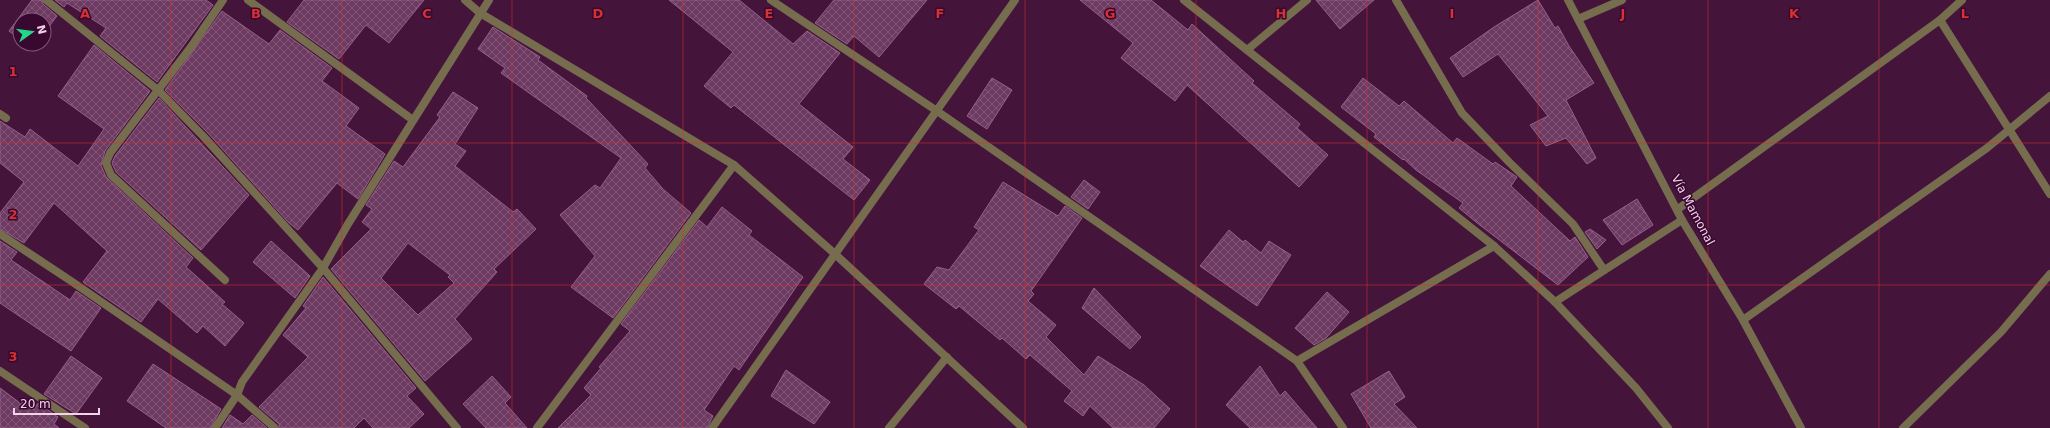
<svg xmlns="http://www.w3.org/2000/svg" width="2050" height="428" font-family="'DejaVu Sans',sans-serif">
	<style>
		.building { fill: url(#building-cross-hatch); stroke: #976089; fill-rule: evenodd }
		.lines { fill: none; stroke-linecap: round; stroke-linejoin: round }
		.minor { stroke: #756d4e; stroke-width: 8 }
		.grid { fill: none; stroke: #d73132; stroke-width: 1; stroke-opacity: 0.55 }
		.labels { text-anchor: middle; stroke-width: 3; stroke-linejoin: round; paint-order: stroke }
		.street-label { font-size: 12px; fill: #f2d3e9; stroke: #390830 }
		.grid-label { font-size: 13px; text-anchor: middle; font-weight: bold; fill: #d73132; stroke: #390830; stroke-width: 3; stroke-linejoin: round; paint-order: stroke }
	</style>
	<defs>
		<pattern id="building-cross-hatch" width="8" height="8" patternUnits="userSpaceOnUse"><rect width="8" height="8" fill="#6d3a61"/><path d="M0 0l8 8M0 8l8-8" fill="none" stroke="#825678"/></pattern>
	</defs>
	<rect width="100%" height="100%" fill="#44143a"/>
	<g class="building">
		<path d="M 32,0 L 41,0 L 43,4 L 57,16 L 44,33 L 44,20 L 20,20 L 20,39 L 9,31 Z"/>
		<path d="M 55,0 L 206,0 L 213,5 L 157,82 L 100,36 L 106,28 L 67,3 L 64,7 Z"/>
		<path d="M 304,0 L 424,0 L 389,43 L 366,25 L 339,59 L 287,22 Z"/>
		<path d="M 669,0 L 739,0 L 793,44 L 807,31 L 840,53 L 799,104 L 853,147 L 843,159 L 870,180 L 854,200 L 734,105 L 731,108 L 704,86 L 733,52 Z"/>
		<path d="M 834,0 L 927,0 L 879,57 L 854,36 L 847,44 L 815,23 Z"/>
		<path d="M 1080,0 L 1151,0 L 1188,30 L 1192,24 L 1254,81 L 1252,83 L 1300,124 L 1297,128 L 1328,155 L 1299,187 L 1187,85 L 1175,101 L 1121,58 L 1133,43 Z"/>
		<path d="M 1316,0 L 1374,0 L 1340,29 Z"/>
		<path d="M 1538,0 L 1555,28 L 1558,26 L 1569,46 L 1594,83 L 1566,100 L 1596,158 L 1587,164 L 1566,138 L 1546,146 L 1530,125 L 1548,116 L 1498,54 L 1463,77 L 1450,58 L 1494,27 Z"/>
		<path d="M 222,11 L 269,44 L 280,30 L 332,68 L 322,81 L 359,108 L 346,126 L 385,154 L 358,199 L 337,183 L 298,230 L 289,223 L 207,132 L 165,90 Z"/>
		<path d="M 493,27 L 540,57 L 538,60 L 587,96 L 586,98 L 648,164 L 645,168 L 663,189 L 691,213 L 613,318 L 571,287 L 595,256 L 560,215 L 595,185 L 600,188 L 621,158 L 501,73 L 505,68 L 478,49 Z"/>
		<path d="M 94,45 L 150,91 L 105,151 L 101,165 L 106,177 L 193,258 L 186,267 L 225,302 L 222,304 L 244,323 L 225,346 L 203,326 L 197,333 L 158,299 L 141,322 L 83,282 L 107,251 L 54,203 L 24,243 L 0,229 L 0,213 L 24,182 L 0,163 L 0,121 L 25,137 L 30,129 L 78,166 L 104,129 L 58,96 Z"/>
		<path d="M 992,78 L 1012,90 L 987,129 L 967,116 Z"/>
		<path d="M 1363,78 L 1399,106 L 1404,101 L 1453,143 L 1457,138 L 1493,164 L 1495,162 L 1517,177 L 1511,186 L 1570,241 L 1575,237 L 1588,257 L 1558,285 L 1476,222 L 1459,208 L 1463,203 L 1416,170 L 1404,159 L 1403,160 L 1374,137 L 1376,134 L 1341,107 Z"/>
		<path d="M 453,92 L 478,108 L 455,144 L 466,151 L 455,166 L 513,212 L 517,209 L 536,229 L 494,269 L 497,272 L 455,319 L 472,339 L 425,381 L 331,269 L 371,229 L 362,222 L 372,209 L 366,205 L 394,161 L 403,167 L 440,117 L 437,115 ZM 408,243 L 450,275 L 448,277 L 454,283 L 418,315 L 381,278 Z"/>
		<path d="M 159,98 L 249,195 L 201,250 L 116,172 L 112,163 L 115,156 Z"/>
		<path d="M 1084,180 L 1100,192 L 1088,209 L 1071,197 Z"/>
		<path d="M 1003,182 L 1058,216 L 1065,206 L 1082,218 L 1031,291 L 1034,294 L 1028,301 L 1056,325 L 1046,337 L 1084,375 L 1098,356 L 1144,385 L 1170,409 L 1154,428 L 1113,428 L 1090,406 L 1083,416 L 1064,401 L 1072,391 L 1030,355 L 1026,359 L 1002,338 L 1000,340 L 959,306 L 956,309 L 924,284 L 937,267 L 949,270 L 979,230 L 974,227 Z"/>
		<path d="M 1637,199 L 1653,225 L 1622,245 L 1603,220 Z"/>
		<path d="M 722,207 L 752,231 L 749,235 L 803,277 L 739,370 L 734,366 L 704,410 L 713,416 L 707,428 L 558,428 L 591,395 L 584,388 L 601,368 L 599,367 L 630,331 L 621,324 L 699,220 L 707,227 Z"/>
		<path d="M 1590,229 L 1606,240 L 1597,249 L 1585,232 Z"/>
		<path d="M 1229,230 L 1243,242 L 1245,240 L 1261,253 L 1269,241 L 1291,255 L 1257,306 L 1200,266 Z"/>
		<path d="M 0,241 L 17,252 L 11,260 L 70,300 L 76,291 L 101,308 L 71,351 L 0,303 Z"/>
		<path d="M 271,241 L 310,276 L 295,298 L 253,262 Z"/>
		<path d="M 323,277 L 416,388 L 407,396 L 424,414 L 409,428 L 373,428 L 364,418 L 354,428 L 280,428 L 279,424 L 259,407 L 308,357 L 283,335 L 306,308 L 303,306 Z"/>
		<path d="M 1094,288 L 1141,337 L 1130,349 L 1082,308 Z"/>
		<path d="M 1327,292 L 1349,312 L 1326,338 L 1314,345 L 1295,328 Z"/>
		<path d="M 71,356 L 102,378 L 76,414 L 44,394 Z"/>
		<path d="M 153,364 L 221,409 L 210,428 L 166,428 L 127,401 Z"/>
		<path d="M 1260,366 L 1280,396 L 1285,391 L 1317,428 L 1250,428 L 1226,405 Z"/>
		<path d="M 786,370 L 830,402 L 814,424 L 771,396 Z"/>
		<path d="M 1389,371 L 1405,397 L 1394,404 L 1417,428 L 1371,428 L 1351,394 Z"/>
		<path d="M 492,376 L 511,397 L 505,403 L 527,428 L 486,428 L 463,404 Z"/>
		<path d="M 0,388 L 20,403 L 21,401 L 34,410 L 38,403 L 58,417 L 54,424 L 59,428 L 0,428 Z"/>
		<path d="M 230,415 L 243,424 L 252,415 L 267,428 L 222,428 Z"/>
	</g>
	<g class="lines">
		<g class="minor">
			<path d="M 46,0 L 158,90 L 203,136 L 323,268 L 457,428"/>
			<path d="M 223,0 L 191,47 L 110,153 L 106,163 L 111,175 L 225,280"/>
			<path d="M 248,0 L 413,120"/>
			<path d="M 465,0 L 480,13 L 734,165 L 835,254 L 1023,428"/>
			<path d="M 771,0 L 937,111 L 1297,361 L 1343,428"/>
			<path d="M 1184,0 L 1494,246 L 1555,302 L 1636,388 L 1668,428"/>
			<path d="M 1396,0 L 1462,113 L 1509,162 L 1573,224 L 1604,270"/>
			<path d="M 1568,0 L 1682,220 L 1743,320 L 1801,428"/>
			<path d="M 1578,19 L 1622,0"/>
			<path d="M 1940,20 L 2050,194"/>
			<path d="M 1247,50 L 1307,0"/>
			<path d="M 0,114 L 6,118"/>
			<path d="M 1678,209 L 1940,20 L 1962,0"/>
			<path d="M 0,234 L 71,281 L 237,395 L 275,428"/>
			<path d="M 1555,302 L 1682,220"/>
			<path d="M 1743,320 L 1987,148 L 2050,96"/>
			<path d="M 1297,361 L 1494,246"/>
			<path d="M 0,371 L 85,428"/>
			<path d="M 215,428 L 237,395 L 242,382 L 252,368 L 323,268 L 348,224 L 489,0"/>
			<path d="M 537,428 L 734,165"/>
			<path d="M 712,428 L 1015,0"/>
			<path d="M 889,428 L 947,357"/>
			<path d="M 1903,428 L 2001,332 L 2050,274"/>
		</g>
	</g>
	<path class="grid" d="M 171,0 L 171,428M 342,0 L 342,428M 512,0 L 512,428M 683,0 L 683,428M 854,0 L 854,428M 1025,0 L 1025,428M 1196,0 L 1196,428M 1367,0 L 1367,428M 1538,0 L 1538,428M 1708,0 L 1708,428M 1879,0 L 1879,428M 0,143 L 2050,143M 0,285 L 2050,285"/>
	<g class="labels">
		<g class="street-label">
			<text transform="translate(1693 210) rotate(62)" y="4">Vía Mamonal</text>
		</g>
	</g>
	<g class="grid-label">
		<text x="85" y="18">A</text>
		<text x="256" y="18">B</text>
		<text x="427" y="18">C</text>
		<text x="598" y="18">D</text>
		<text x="769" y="18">E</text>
		<text x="940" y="18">F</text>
		<text x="1110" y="18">G</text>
		<text x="1281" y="18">H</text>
		<text x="1452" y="18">I</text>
		<text x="1623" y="18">J</text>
		<text x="1794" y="18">K</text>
		<text x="1965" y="18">L</text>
		<text x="13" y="76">1</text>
		<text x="13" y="219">2</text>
		<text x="13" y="361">3</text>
	</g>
	<g transform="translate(32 32) rotate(76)"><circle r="19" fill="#390830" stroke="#83597a"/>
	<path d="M0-3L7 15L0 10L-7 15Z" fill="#22d887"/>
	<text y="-6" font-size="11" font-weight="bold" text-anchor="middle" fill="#f2d3e9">N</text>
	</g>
	<path d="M14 408v6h85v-6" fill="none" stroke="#f2d3e9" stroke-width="2"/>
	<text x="20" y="408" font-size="12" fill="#f2d3e9" stroke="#390830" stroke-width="3" paint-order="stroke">20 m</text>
</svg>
